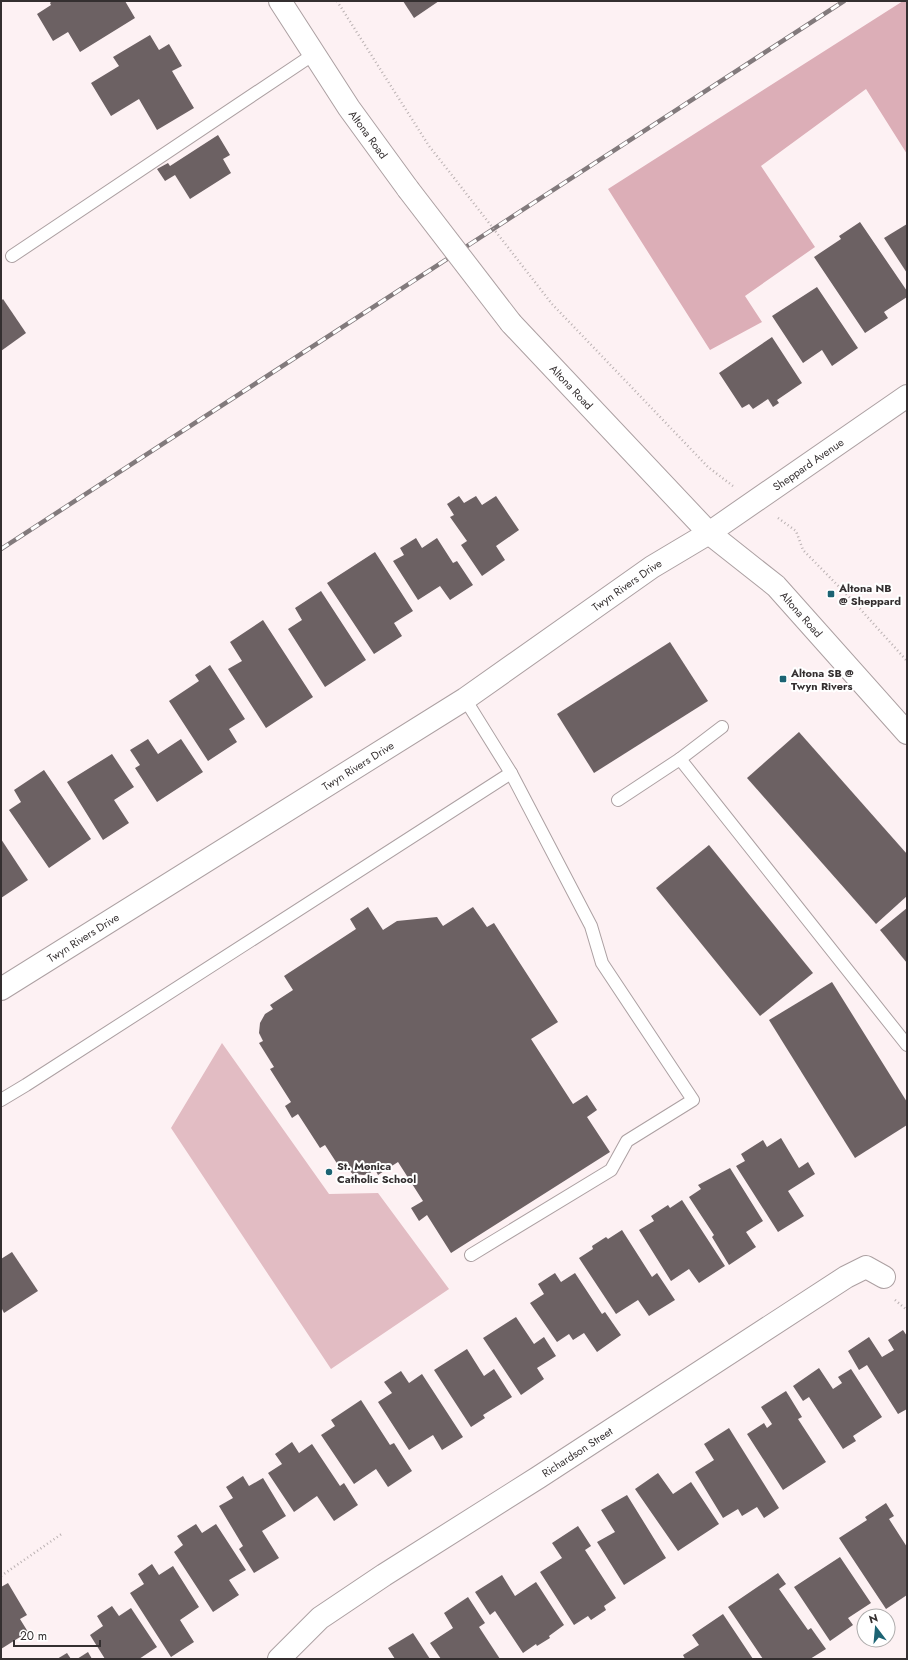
<svg xmlns="http://www.w3.org/2000/svg" width="908" height="1660" font-family="Jost,sans-serif">
	<style>
		.green { fill: #e2bcc3 }
		.forest { fill: #dcaeb7 }
		.building { fill: #6c6163 }
		.lines { fill: none; stroke-linecap: round; stroke-linejoin: round }
		.lane-casing { stroke: #aca0a2; stroke-width: 14 }
		.street-casing { stroke: #aca0a2; stroke-width: 24 }
		.secondary-casing { stroke: #aca0a2; stroke-width: 24 }
		.path { stroke: #bab1b2; stroke-width: 2.5; stroke-dasharray: 1 3; stroke-linecap: butt }
		.lane { stroke: #fff; stroke-width: 12 }
		.street { stroke: #fff; stroke-width: 22 }
		.secondary { stroke: #fff; stroke-width: 22 }
		.rail-casing { stroke: #827a7c; stroke-width: 4.5 }
		.rail { stroke: #fff; stroke-width: 3; stroke-dasharray: 9; stroke-linecap: butt }
		.secondary-bridge-casing { stroke: #aca0a2; stroke-width: 24; stroke-linecap: butt }
		.path-bridge { stroke: #bab1b2; stroke-width: 2.5; stroke-dasharray: 1 3; stroke-linecap: butt }
		.secondary-bridge { stroke: #fff; stroke-width: 22 }
		.poi-dot { fill: #1c6373; stroke: #fff; stroke-width: 1.5 }
		.labels { text-anchor: middle; stroke-width: 4; stroke-linejoin: round; paint-order: stroke }
		.street-label { font-size: 11px; fill: #342f30; stroke: #fff }
		.poi-label { font-size: 11px; font-weight: bold; fill: #342f30; stroke: #fff; text-anchor: start }
	</style>
	<rect width="100%" height="100%" fill="#fdf1f3"/>
	<path class="green" d="M 222,1043 L 329,1194 L 378,1193 L 449,1289 L 331,1369 L 171,1128 Z"/>
	<path class="forest" d="M 903,1 L 907,1 L 907,154 L 866,89 L 761,166 L 815,247 L 745,296 L 762,322 L 710,350 L 608,189 Z"/>
	<g class="building">
		<path d="M 52,1 L 125,1 L 135,18 L 80,52 L 68,32 L 53,41 L 37,14 L 51,5 L 50,3 Z"/>
		<path d="M 403,1 L 439,1 L 414,18 Z"/>
		<path d="M 150,35 L 159,50 L 169,44 L 182,66 L 172,71 L 194,108 L 157,130 L 139,99 L 111,116 L 91,83 L 119,66 L 113,57 Z"/>
		<path d="M 218,135 L 230,155 L 223,159 L 231,173 L 190,199 L 175,175 L 165,181 L 157,169 L 168,163 L 170,166 Z"/>
		<path d="M 860,222 L 907,291 L 907,297 L 884,312 L 888,318 L 865,333 L 814,257 L 841,239 L 839,236 Z"/>
		<path d="M 907,224 L 907,273 L 884,238 Z"/>
		<path d="M 817,287 L 858,348 L 832,366 L 822,350 L 803,363 L 772,316 Z"/>
		<path d="M 3,299 L 26,333 L 1,351 L 1,301 Z"/>
		<path d="M 772,337 L 802,383 L 777,400 L 779,403 L 773,407 L 768,399 L 753,409 L 749,404 L 742,408 L 719,373 Z"/>
		<path d="M 459,496 L 464,503 L 476,496 L 482,505 L 496,496 L 519,530 L 496,546 L 505,560 L 482,576 L 461,545 L 467,541 L 450,517 L 454,515 L 447,504 Z"/>
		<path d="M 416,538 L 422,548 L 437,538 L 453,563 L 457,561 L 473,585 L 450,600 L 440,586 L 418,600 L 393,561 L 404,555 L 400,548 Z"/>
		<path d="M 375,552 L 413,611 L 394,623 L 402,636 L 374,654 L 327,583 Z"/>
		<path d="M 321,591 L 366,660 L 325,687 L 288,629 L 302,620 L 295,608 Z"/>
		<path d="M 263,620 L 313,697 L 266,728 L 228,669 L 242,661 L 230,642 Z"/>
		<path d="M 670,642 L 708,701 L 594,773 L 557,714 Z"/>
		<path d="M 210,665 L 245,719 L 229,729 L 237,742 L 208,761 L 169,701 L 199,681 L 195,675 Z"/>
		<path d="M 799,732 L 907,854 L 907,896 L 876,924 L 747,778 Z"/>
		<path d="M 148,739 L 158,754 L 181,739 L 203,772 L 157,802 L 135,768 L 140,765 L 130,750 Z"/>
		<path d="M 112,754 L 134,787 L 114,800 L 129,823 L 103,840 L 67,782 Z"/>
		<path d="M 44,770 L 91,839 L 49,868 L 9,810 L 21,802 L 14,790 Z"/>
		<path d="M 1,839 L 28,880 L 1,898 Z"/>
		<path d="M 709,845 L 813,973 L 760,1016 L 656,888 Z"/>
		<path d="M 368,907 L 383,930 L 397,921 L 437,917 L 443,926 L 473,907 L 487,927 L 494,923 L 558,1022 L 531,1039 L 573,1104 L 587,1095 L 597,1110 L 587,1117 L 610,1152 L 451,1253 L 427,1215 L 419,1221 L 411,1208 L 423,1201 L 398,1162 L 378,1175 L 375,1169 L 370,1173 L 364,1175 L 353,1174 L 346,1168 L 344,1161 L 338,1165 L 325,1145 L 320,1148 L 298,1114 L 292,1118 L 285,1106 L 291,1102 L 270,1069 L 274,1067 L 259,1043 L 263,1041 L 259,1033 L 260,1023 L 265,1014 L 273,1009 L 270,1005 L 293,990 L 284,976 L 356,929 L 350,919 Z"/>
		<path d="M 907,908 L 907,963 L 880,930 Z"/>
		<path d="M 832,982 L 907,1102 L 907,1125 L 855,1158 L 769,1020 Z"/>
		<path d="M 781,1138 L 799,1168 L 808,1162 L 815,1174 L 788,1191 L 804,1216 L 778,1232 L 736,1166 L 745,1161 L 741,1154 L 763,1140 L 767,1147 Z"/>
		<path d="M 730,1168 L 763,1221 L 746,1232 L 756,1247 L 729,1265 L 712,1237 L 714,1235 L 689,1197 L 701,1189 L 698,1185 Z"/>
		<path d="M 682,1200 L 725,1266 L 699,1283 L 689,1269 L 671,1281 L 639,1230 L 654,1221 L 651,1216 L 668,1205 L 670,1208 Z"/>
		<path d="M 622,1230 L 652,1277 L 657,1273 L 675,1300 L 649,1316 L 638,1300 L 616,1314 L 579,1258 L 593,1249 L 592,1246 L 606,1237 L 608,1239 Z"/>
		<path d="M 12,1252 L 38,1291 L 4,1313 L 1,1307 L 1,1259 Z"/>
		<path d="M 555,1273 L 561,1282 L 575,1273 L 602,1314 L 605,1312 L 621,1335 L 597,1352 L 584,1333 L 573,1340 L 569,1334 L 557,1342 L 530,1303 L 544,1294 L 538,1284 Z"/>
		<path d="M 516,1317 L 534,1344 L 544,1337 L 556,1356 L 537,1368 L 544,1379 L 521,1395 L 483,1338 Z"/>
		<path d="M 903,1330 L 907,1336 L 907,1409 L 898,1414 L 867,1365 L 859,1370 L 848,1351 L 869,1337 L 882,1357 L 894,1350 L 888,1340 Z"/>
		<path d="M 467,1349 L 484,1376 L 494,1369 L 512,1397 L 483,1415 L 485,1418 L 471,1427 L 434,1370 Z"/>
		<path d="M 819,1368 L 833,1389 L 842,1383 L 838,1377 L 851,1369 L 882,1417 L 853,1436 L 856,1441 L 843,1449 L 809,1397 L 803,1401 L 793,1386 Z"/>
		<path d="M 401,1371 L 409,1383 L 422,1374 L 463,1437 L 442,1450 L 433,1435 L 409,1450 L 378,1402 L 392,1393 L 384,1382 Z"/>
		<path d="M 786,1391 L 802,1417 L 798,1419 L 826,1462 L 783,1490 L 747,1434 L 764,1423 L 767,1428 L 772,1424 L 761,1407 Z"/>
		<path d="M 361,1400 L 390,1445 L 394,1443 L 412,1471 L 388,1487 L 376,1469 L 354,1484 L 321,1435 L 335,1426 L 331,1420 Z"/>
		<path d="M 729,1428 L 779,1508 L 764,1518 L 757,1507 L 742,1516 L 738,1509 L 723,1518 L 695,1472 L 714,1460 L 704,1444 Z"/>
		<path d="M 292,1442 L 299,1453 L 312,1444 L 340,1486 L 344,1483 L 358,1505 L 334,1521 L 317,1496 L 294,1512 L 268,1473 L 282,1464 L 275,1454 Z"/>
		<path d="M 658,1473 L 673,1494 L 691,1482 L 719,1524 L 678,1551 L 635,1489 Z"/>
		<path d="M 243,1476 L 249,1486 L 263,1478 L 286,1516 L 262,1531 L 279,1558 L 254,1573 L 239,1549 L 243,1546 L 219,1506 L 233,1498 L 226,1487 Z"/>
		<path d="M 627,1495 L 666,1558 L 624,1585 L 597,1542 L 615,1532 L 601,1510 Z"/>
		<path d="M 886,1503 L 894,1516 L 889,1519 L 907,1547 L 907,1595 L 886,1609 L 839,1538 L 867,1520 L 865,1517 Z"/>
		<path d="M 196,1524 L 202,1533 L 216,1524 L 246,1570 L 229,1580 L 239,1595 L 213,1612 L 174,1552 L 183,1545 L 177,1536 Z"/>
		<path d="M 578,1526 L 591,1546 L 585,1550 L 616,1598 L 604,1606 L 606,1610 L 591,1620 L 588,1616 L 574,1625 L 540,1572 L 562,1558 L 552,1543 Z"/>
		<path d="M 840,1557 L 871,1603 L 848,1618 L 853,1625 L 830,1641 L 794,1587 Z"/>
		<path d="M 152,1564 L 159,1575 L 173,1566 L 199,1607 L 180,1620 L 194,1642 L 171,1657 L 130,1593 L 144,1584 L 138,1574 Z"/>
		<path d="M 778,1573 L 786,1584 L 779,1589 L 808,1630 L 811,1628 L 826,1649 L 810,1659 L 763,1659 L 728,1607 Z"/>
		<path d="M 502,1575 L 515,1596 L 536,1582 L 564,1625 L 549,1636 L 550,1638 L 537,1646 L 536,1644 L 523,1653 L 495,1611 L 490,1615 L 475,1592 Z"/>
		<path d="M 8,1583 L 27,1615 L 20,1619 L 28,1632 L 1,1649 L 1,1587 Z"/>
		<path d="M 468,1597 L 485,1623 L 479,1627 L 500,1659 L 441,1659 L 430,1643 L 453,1628 L 444,1613 Z"/>
		<path d="M 112,1606 L 119,1616 L 131,1608 L 157,1647 L 139,1659 L 105,1659 L 90,1635 L 103,1626 L 97,1616 Z"/>
		<path d="M 723,1614 L 753,1659 L 685,1659 L 683,1655 L 699,1645 L 692,1635 Z"/>
		<path d="M 413,1633 L 430,1659 L 395,1659 L 388,1648 Z"/>
		<path d="M 88,1652 L 92,1659 L 77,1659 Z"/>
		<path d="M 67,1653 L 71,1659 L 57,1659 Z"/>
	</g>
	<g class="lines">
		<g class="lane-casing">
			<g id="lane">
				<path d="M 12,256 L 314,54"/>
				<path d="M 465,699 L 511,773 L 591,926 L 602,963 L 693,1100 L 627,1141 L 611,1170 L 471,1255"/>
				<path d="M 680,759 L 722,727"/>
				<path d="M 618,800 L 680,759 L 907,1045"/>
				<path d="M 1,1100 L 26,1085 L 511,773"/>
			</g>
		</g>
		<g class="street-casing">
			<g id="street">
				<path id="s1" d="M 279,1659 L 320,1618 L 384,1575 L 539,1477 L 846,1277 L 866,1267 L 884,1277"/>
			</g>
		</g>
		<g class="secondary-casing">
			<g id="secondary">
				<path id="s2" d="M 280,1 L 349,108 L 408,189"/>
				<path id="s3" d="M 511,323 L 709,533 L 776,586 L 907,733"/>
				<path id="s4" d="M 1,989 L 465,699 L 652,567 L 709,533 L 907,396"/>
			</g>
		</g>
		<g class="path">
			<path d="M 337,1 L 429,146 L 444,165"/>
			<path d="M 552,304 L 708,467 L 733,486"/>
			<path d="M 778,518 L 796,531 L 803,550 L 853,601 L 907,661"/>
			<path d="M 895,1300 L 907,1310"/>
			<path d="M 1,1576 L 63,1533"/>
		</g>
		<use href="#lane" class="lane"/>
		<use href="#street" class="street"/>
		<use href="#secondary" class="secondary"/>
		<g class="rail-casing">
			<path id="rail" d="M 1,549 L 844,1"/>
		</g>
		<use href="#rail" class="rail"/>
		<g class="secondary-bridge-casing">
			<path id="secondary-bridge" d="M 408,189 L 511,323"/>
		</g>
		<path class="path-bridge" d="M 444,165 L 552,304"/>
		<use href="#secondary-bridge" class="secondary-bridge"/>
	</g>
	<g class="poi-dot">
		<rect x="827" y="590" width="8" height="8" rx="2"/>
		<rect x="779" y="675" width="8" height="8" rx="2"/>
		<circle cx="329" cy="1172" r="4"/>
	</g>
	<g class="labels">
		<g class="street-label">
			<text dy="4" stroke="none"><textPath href="#s2" startOffset="160">Altona Road</textPath></text>
			<text dy="4" stroke="none"><textPath href="#s3" startOffset="88">Altona Road</textPath></text>
			<text dy="4" stroke="none"><textPath href="#s4" startOffset="963">Sheppard Avenue</textPath></text>
			<text dy="4" stroke="none"><textPath href="#s4" startOffset="745">Twyn Rivers Drive</textPath></text>
			<text dy="4" stroke="none"><textPath href="#s3" startOffset="412">Altona Road</textPath></text>
			<text dy="4" stroke="none"><textPath href="#s4" startOffset="421">Twyn Rivers Drive</textPath></text>
			<text dy="4" stroke="none"><textPath href="#s4" startOffset="97">Twyn Rivers Drive</textPath></text>
			<text dy="4" stroke="none"><textPath href="#s1" startOffset="364">Richardson Street</textPath></text>
		</g>
		<g class="poi-label">
			<text x="839" y="592">Altona NB<tspan x="839" dy="13">@ Sheppard</tspan></text>
			<text x="791" y="677">Altona SB @<tspan x="791" dy="13">Twyn Rivers</tspan></text>
			<text x="337" y="1170">St. Monica<tspan x="337" dy="13">Catholic School</tspan></text>
		</g>
	</g>
	<rect width="908" height="1660" fill="none" stroke="#342f30" stroke-width="4"/>
	<g transform="translate(876 1628) rotate(344)"><circle r="19" fill="#ffffff" stroke="#aeacac"/>
	<path d="M0-3L7 15L0 10L-7 15Z" fill="#1c6373"/>
	<text y="-6" font-size="11" font-weight="bold" text-anchor="middle" fill="#342f30">N</text>
	</g>
	<path d="M14 1640v6h86v-6" fill="none" stroke="#342f30" stroke-width="2"/>
	<text x="20" y="1640" font-size="12" fill="#342f30" stroke="#ffffff" stroke-width="3" paint-order="stroke">20 m</text>
</svg>
